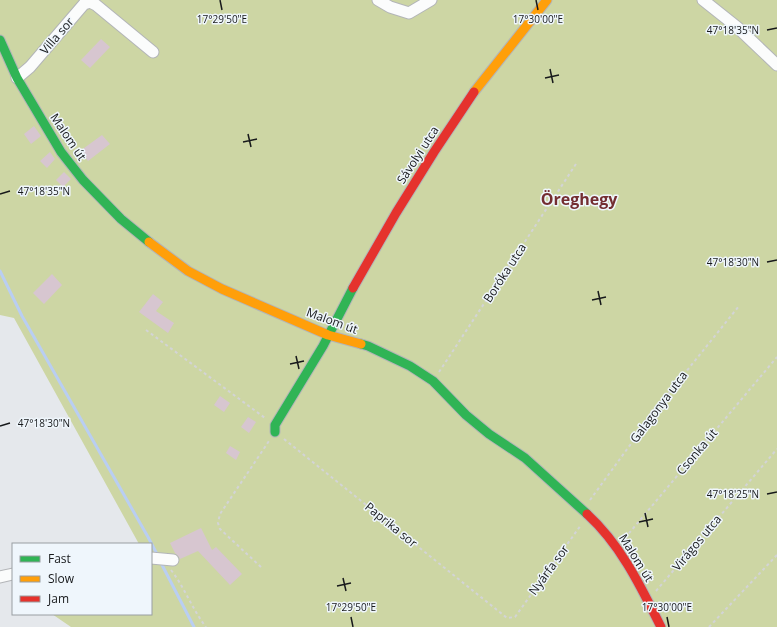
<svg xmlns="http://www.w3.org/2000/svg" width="777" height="627" font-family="'Open Sans',sans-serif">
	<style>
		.green { fill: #cdd6a4 }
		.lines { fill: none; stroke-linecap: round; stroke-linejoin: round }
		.stream { stroke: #b9cef2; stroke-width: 3 }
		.building { fill: #d7c6d0 }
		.street-casing { stroke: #b3b5b8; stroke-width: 13 }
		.fast-casing { stroke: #b3b5b8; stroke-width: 11 }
		.slow-casing { stroke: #b3b5b8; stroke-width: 11 }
		.jam-casing { stroke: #b3b5b8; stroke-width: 11 }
		.path { stroke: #d3d4d6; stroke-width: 2; stroke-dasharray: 3 3; stroke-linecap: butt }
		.street { stroke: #fbfcfc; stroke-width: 11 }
		.fast { stroke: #30b455; stroke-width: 9 }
		.slow { stroke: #ff9f0a; stroke-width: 9 }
		.jam { stroke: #e5322d; stroke-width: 9 }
		.ticks { fill: none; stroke: #17191b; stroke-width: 1.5 }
		.labels { text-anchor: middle; stroke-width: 3; stroke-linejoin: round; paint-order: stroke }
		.street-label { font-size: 12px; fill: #17191b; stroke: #eff6fc }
		.district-label { font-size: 16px; font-weight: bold; fill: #732d30; stroke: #eff6fc }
		.ticks-label { font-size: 10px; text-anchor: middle; fill: #17191b; stroke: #eff6fc; stroke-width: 3; stroke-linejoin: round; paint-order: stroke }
	</style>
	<rect width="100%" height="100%" fill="#e5e8ec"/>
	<path class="green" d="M 0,0 L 777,0 L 777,627 L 71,627 L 52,614 L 151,614 L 151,544 L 139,544 L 14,318 L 0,315 Z"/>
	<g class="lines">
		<g class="stream">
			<path d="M 0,271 L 22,316 L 148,537 L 158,556"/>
			<path d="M 160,561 L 194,627"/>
		</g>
	</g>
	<g class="building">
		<path d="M 101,39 L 110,47 L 90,68 L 81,60 Z"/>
		<path d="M 34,126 L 41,136 L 31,144 L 24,134 Z"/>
		<path d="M 102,135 L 110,144 L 88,161 L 80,151 Z"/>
		<path d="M 50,152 L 55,159 L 47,168 L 40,161 Z"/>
		<path d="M 64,172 L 71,179 L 63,187 L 56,180 Z"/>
		<path d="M 52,274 L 62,285 L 44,304 L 33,293 Z"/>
		<path d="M 153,294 L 163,302 L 156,311 L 174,323 L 168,333 L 139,312 Z"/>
		<path d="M 220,396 L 230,403 L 224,412 L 214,405 Z"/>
		<path d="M 248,417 L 256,422 L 249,433 L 241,427 Z"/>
		<path d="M 230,446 L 240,452 L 236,460 L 226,453 Z"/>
		<path d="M 201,528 L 212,550 L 216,547 L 242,574 L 230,585 L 198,551 L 180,559 L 179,557 L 175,553 L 170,543 Z"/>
	</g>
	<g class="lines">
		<g class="street-casing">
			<g id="street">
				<path d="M 378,0 L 390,7 L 409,13 L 431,0"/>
				<path d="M 703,0 L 737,27 L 777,65"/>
				<path d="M 17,78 L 30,67 L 84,4 L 90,2 L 96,5 L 153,52"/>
				<path d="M 151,558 L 173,560"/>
				<path d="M 0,577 L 13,574"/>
			</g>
		</g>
		<g class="fast-casing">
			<g id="fast">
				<path d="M 0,40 L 17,78 L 61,152 L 83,180 L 121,219 L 149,242"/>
				<path d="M 361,344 L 368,346 L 410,366 L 433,381 L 466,415 L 489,434 L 525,458 L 587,514"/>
				<path d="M 275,432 L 275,425 L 323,346 L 353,288"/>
			</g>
		</g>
		<g class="slow-casing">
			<g id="slow">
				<path d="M 474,92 L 547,0"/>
				<path d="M 149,242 L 188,271 L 222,289 L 328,335 L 361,344"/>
			</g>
		</g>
		<g class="jam-casing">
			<g id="jam">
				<path d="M 353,288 L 396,213 L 434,152 L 474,92"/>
				<path d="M 587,514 C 621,545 641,587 661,627"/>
			</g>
		</g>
		<g class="path">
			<path d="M 146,330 L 265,418"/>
			<path d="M 439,372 L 576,164"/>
			<path d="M 284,439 L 507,618 L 515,617 L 581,525"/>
			<path d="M 590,500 L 660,404 L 739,306"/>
			<path d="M 625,538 L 777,357"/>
			<path d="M 261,567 L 220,529 L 218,523 L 220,514 L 269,441"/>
			<path d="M 171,570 C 185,588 192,609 206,627"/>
			<path d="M 656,591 L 777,449"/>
			<path d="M 709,627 L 777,555"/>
		</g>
		<use href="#street" class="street"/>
		<use href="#fast" class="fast"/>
		<use href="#slow" class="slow"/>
		<use href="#jam" class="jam"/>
	</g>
	<path class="ticks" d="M 220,0 L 222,10M 536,0 L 538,10M 767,30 L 777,28M 550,69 L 553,83M 545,78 L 559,75M 248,134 L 251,147M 243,142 L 257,139M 0,194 L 10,191M 767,262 L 777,260M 598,291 L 601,305M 592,300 L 606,297M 296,356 L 299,369M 290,364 L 304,361M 0,426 L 10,423M 767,494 L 777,492M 645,513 L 648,527M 639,522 L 653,519M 343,578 L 346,591M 337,586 L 351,583M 351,617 L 353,627M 667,617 L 669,627"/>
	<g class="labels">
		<g class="street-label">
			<text transform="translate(57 36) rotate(-49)" y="4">Villa sor</text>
			<text transform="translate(68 137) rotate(56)" y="4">Malom út</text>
			<text transform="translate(418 155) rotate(-57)" y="4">Sávolyi utca</text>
			<text transform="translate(505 273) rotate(-57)" y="4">Boróka utca</text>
			<text transform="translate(332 321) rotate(20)" y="4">Malom út</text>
			<text transform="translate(659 407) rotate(-53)" y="4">Galagonya utca</text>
			<text transform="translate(697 452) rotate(-50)" y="4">Csonka út</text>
			<text transform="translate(391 525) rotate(39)" y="4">Paprika sor</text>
			<text transform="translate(697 543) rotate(-50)" y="4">Virágos utca</text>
			<text transform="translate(636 558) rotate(58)" y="4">Malom út</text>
			<text transform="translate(549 570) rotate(-54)" y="4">Nyárfa sor</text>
		</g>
		<g class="district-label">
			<text x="579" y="205">Öreghegy</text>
		</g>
	</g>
	<g class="ticks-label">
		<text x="222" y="23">17°29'50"E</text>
		<text x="538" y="23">17°30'00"E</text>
		<text x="733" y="34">47°18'35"N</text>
		<text x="44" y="195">47°18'35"N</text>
		<text x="733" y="266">47°18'30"N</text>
		<text x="44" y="427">47°18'30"N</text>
		<text x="733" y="498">47°18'25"N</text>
		<text x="351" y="611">17°29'50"E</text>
		<text x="667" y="611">17°30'00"E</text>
	</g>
	<rect x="12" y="543" width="140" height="72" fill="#eff6fc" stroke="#999ea2"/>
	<rect x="20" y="556" width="20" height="6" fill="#30b455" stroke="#999ea2"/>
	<text x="48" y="563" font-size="12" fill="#17191b">Fast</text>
	<rect x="20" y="576" width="20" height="6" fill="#ff9f0a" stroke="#999ea2"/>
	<text x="48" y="583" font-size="12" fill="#17191b">Slow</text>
	<rect x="20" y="596" width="20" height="6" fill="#e5322d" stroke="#999ea2"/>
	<text x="48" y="603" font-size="12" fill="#17191b">Jam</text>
</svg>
